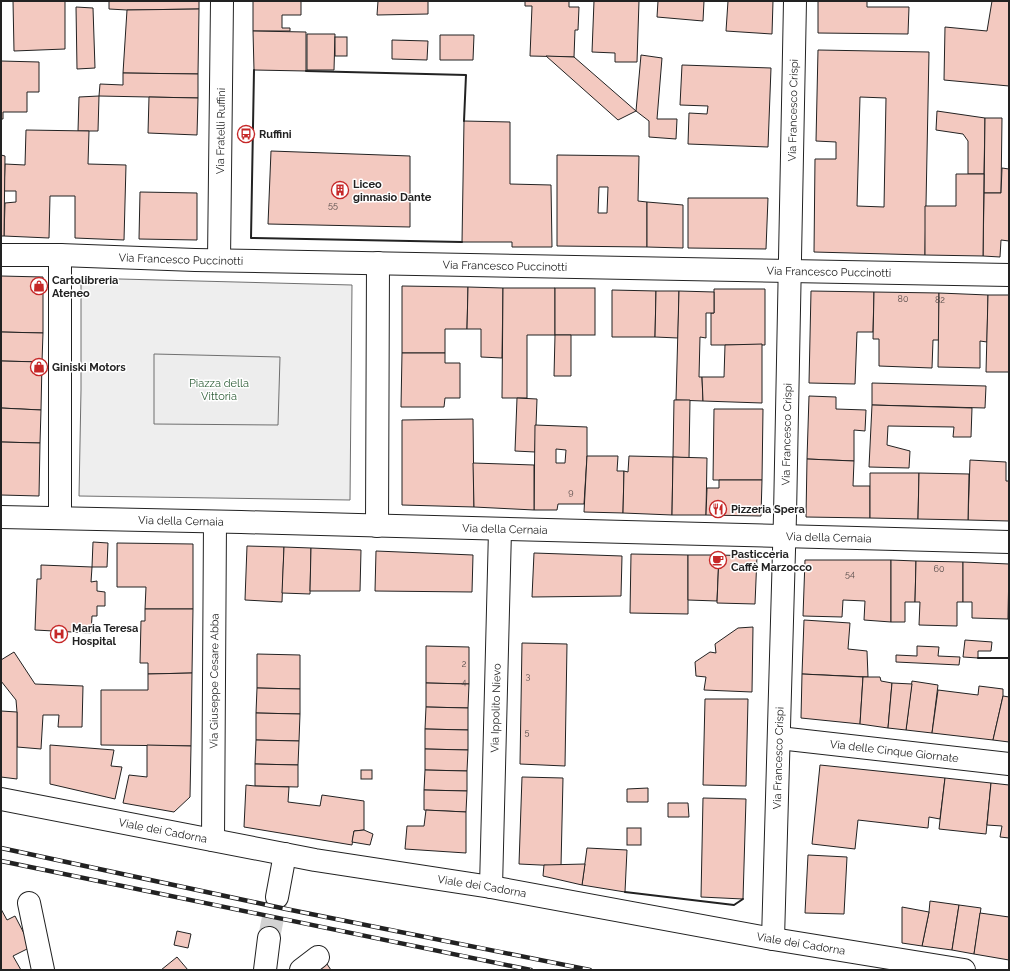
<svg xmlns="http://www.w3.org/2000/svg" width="1010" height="971" font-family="Raleway,sans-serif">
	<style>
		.green { fill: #eee; stroke: #6f6f6f }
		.parking { fill: #ededed; stroke: #6f6f6f }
		.building { fill: #f3c9c0; stroke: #222; fill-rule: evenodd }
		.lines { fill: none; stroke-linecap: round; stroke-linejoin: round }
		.minor-tunnel { stroke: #d3d3d3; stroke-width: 22; stroke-dasharray: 22 11; stroke-linecap: butt }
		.minor-casing { stroke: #222; stroke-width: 24 }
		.minor { stroke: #fff; stroke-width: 22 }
		.rail-casing { stroke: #222; stroke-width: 4.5 }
		.rail { stroke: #fff; stroke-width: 3; stroke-dasharray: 9; stroke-linecap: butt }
		.wall { stroke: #222; stroke-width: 2 }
		.labels { text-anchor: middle; stroke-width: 3; stroke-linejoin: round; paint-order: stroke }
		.number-label { font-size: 9px; fill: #564c4a }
		.street-label { font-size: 11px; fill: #222; stroke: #fff }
		.poi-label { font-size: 11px; font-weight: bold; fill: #222; stroke: #fff; text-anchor: start }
		.park-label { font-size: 11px; fill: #2f5e38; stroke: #fff }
	</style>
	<rect width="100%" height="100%" fill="#fff"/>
	<path class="green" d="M 81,278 L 352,285 L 350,500 L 79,496 L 81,390 Z"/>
	<path class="parking" d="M 154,354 L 280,357 L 278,425 L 154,424 Z"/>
	<g class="building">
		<path d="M 13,1 L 65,1 L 65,49 L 14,51 Z"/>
		<path d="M 109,1 L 199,1 L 199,9 L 127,10 L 109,9 Z"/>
		<path d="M 253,1 L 301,1 L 301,15 L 282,15 L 282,28 L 290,28 L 290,31 L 253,31 Z"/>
		<path d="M 378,1 L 428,1 L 428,14 L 377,15 Z"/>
		<path d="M 525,1 L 569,1 L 569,7 L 579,7 L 578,30 L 575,30 L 574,57 L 530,56 L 532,6 L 525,6 Z"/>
		<path d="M 594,1 L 639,1 L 637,62 L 615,62 L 615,53 L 592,52 Z"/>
		<path d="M 658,1 L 704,1 L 703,21 L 657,17 Z"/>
		<path d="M 728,1 L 773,1 L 772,34 L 726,31 Z"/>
		<path d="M 818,1 L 867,1 L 867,7 L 909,7 L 908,34 L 818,33 Z"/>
		<path d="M 992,1 L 1009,1 L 1009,86 L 944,80 L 945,27 L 987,31 Z"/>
		<path d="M 76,7 L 93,8 L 95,68 L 77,69 Z"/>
		<path d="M 199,9 L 198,74 L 123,73 L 127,10 Z"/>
		<path d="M 253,31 L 306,32 L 306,71 L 254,70 Z"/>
		<path d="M 307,34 L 335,34 L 334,70 L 307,70 Z"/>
		<path d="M 440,35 L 474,35 L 473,60 L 440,60 Z"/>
		<rect x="335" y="37" width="12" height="19"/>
		<path d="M 392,40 L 428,41 L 427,60 L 392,59 Z"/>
		<path d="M 818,50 L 929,52 L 925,255 L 814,252 L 815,159 L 836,159 L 836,142 L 816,141 ZM 860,97 L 886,98 L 884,207 L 857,206 Z"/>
		<path d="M 641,55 L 662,58 L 657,119 L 677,119 L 676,139 L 649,137 L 649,121 L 636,111 Z"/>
		<path d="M 546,56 L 574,57 L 636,111 L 618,120 Z"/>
		<path d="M 1,61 L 39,62 L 39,92 L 27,92 L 27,112 L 3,112 L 3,119 L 1,119 Z"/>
		<path d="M 682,65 L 771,68 L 768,147 L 688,144 L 689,113 L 707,114 L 708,106 L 680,105 Z"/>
		<path d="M 123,73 L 198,74 L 198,98 L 99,96 L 100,84 L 123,85 Z"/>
		<path d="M 99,96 L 98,131 L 78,131 L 79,97 Z"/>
		<path d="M 149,97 L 198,98 L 197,135 L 148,133 Z"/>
		<path d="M 937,111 L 985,118 L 984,174 L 968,174 L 968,141 L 963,134 L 936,130 Z"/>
		<path d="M 985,118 L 1002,118 L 1001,193 L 984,193 Z"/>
		<path d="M 464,121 L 510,122 L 510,184 L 551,185 L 552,247 L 512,247 L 512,242 L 462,242 Z"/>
		<path d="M 26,130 L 89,131 L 88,164 L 126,165 L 124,240 L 75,238 L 75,196 L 50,196 L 49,238 L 4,236 L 5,203 L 16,202 L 16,191 L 4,191 L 5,164 L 25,165 Z"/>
		<path d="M 271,151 L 410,156 L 410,227 L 268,224 Z"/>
		<path d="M 1,155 L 5,156 L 4,236 L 1,236 Z"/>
		<path d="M 557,155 L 639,156 L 638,201 L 647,202 L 647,247 L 557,246 ZM 599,187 L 608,187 L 607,213 L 598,213 Z"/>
		<path d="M 1002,168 L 1009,169 L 1009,241 L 1001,240 L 1000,257 L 983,256 L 984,193 L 1001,193 Z"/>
		<path d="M 956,174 L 984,174 L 983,256 L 925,255 L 925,206 L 956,206 Z"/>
		<path d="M 140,192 L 197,193 L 197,240 L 139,239 Z"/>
		<path d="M 688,198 L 768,198 L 766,249 L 688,248 Z"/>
		<path d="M 647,202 L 683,205 L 683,248 L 647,247 Z"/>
		<path d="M 1,276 L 43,277 L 43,333 L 1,332 Z"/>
		<path d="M 402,286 L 468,287 L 467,329 L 445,329 L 445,353 L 402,353 Z"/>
		<path d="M 468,287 L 503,288 L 502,358 L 481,357 L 481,329 L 467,329 Z"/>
		<path d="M 503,288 L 555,288 L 555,335 L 527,335 L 527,398 L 502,398 Z"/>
		<rect x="555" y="288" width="40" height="47"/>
		<path d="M 714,289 L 765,289 L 765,345 L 711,345 L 711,313 L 714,313 Z"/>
		<path d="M 612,290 L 656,291 L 655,337 L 612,337 Z"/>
		<path d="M 656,291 L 679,291 L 678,338 L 655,337 Z"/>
		<path d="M 679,291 L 714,292 L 714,313 L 706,313 L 706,338 L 700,337 L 699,377 L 702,377 L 703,401 L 676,400 Z"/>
		<path d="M 811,291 L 874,292 L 873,332 L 857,332 L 855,384 L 809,383 Z"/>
		<path d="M 874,292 L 939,293 L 939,340 L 933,340 L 932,368 L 879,366 L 879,339 L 873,339 Z"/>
		<path d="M 939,293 L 988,295 L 987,342 L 980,341 L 980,368 L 938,367 Z"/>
		<path d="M 988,295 L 1009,295 L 1009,372 L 986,372 Z"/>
		<path d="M 1,332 L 43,333 L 42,362 L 1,361 Z"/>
		<path d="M 555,335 L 571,335 L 571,376 L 554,376 Z"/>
		<path d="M 762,344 L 762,403 L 703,401 L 702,377 L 724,377 L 725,345 Z"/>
		<path d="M 402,353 L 445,353 L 445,363 L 460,363 L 460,398 L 445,398 L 444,407 L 401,407 Z"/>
		<path d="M 1,361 L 42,362 L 41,410 L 1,408 Z"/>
		<path d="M 872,383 L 986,386 L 985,408 L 872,405 Z"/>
		<path d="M 809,396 L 836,397 L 836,409 L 866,410 L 865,431 L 854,430 L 854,461 L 807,459 Z"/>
		<path d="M 517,398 L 537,399 L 535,452 L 515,451 Z"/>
		<path d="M 674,400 L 690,400 L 689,458 L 673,457 Z"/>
		<path d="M 872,405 L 972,408 L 971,437 L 953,437 L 954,427 L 888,426 L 887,445 L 910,451 L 909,468 L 869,467 Z"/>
		<path d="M 1,408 L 41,410 L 40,443 L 1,442 Z"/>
		<path d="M 714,409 L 763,409 L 762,480 L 713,480 Z"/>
		<path d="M 473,419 L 474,507 L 402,505 L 402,420 Z"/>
		<path d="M 535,425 L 587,427 L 587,456 L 584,504 L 558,504 L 557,510 L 534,510 ZM 556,449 L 566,450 L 565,463 L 556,463 Z"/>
		<path d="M 1,442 L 40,443 L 39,496 L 1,495 Z"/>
		<path d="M 587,456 L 618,456 L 617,471 L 624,471 L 623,513 L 584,512 Z"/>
		<path d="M 629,456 L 673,457 L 672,515 L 623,513 L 624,471 L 628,472 Z"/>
		<path d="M 673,457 L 707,458 L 706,515 L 672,515 Z"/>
		<path d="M 807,459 L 854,461 L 853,486 L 870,486 L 870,518 L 806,517 Z"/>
		<path d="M 970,460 L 1006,462 L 1006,481 L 1009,481 L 1009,521 L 968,520 Z"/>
		<path d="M 473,463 L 534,465 L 534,510 L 474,507 Z"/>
		<path d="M 870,473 L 919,473 L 918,519 L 870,518 Z"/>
		<path d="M 919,473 L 969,474 L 968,520 L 918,519 Z"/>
		<path d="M 719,480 L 762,480 L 761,516 L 706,515 L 707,488 L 719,488 Z"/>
		<path d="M 93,542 L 108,543 L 107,567 L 92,567 Z"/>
		<path d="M 117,543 L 193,544 L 193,609 L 145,609 L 146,587 L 117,587 Z"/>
		<path d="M 247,546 L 284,547 L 282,602 L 245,600 Z"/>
		<path d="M 284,547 L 311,548 L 310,594 L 282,593 Z"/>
		<path d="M 311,548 L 361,550 L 360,591 L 310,591 Z"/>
		<path d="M 376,551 L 473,555 L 472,592 L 375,591 Z"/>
		<path d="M 534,553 L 622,556 L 621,596 L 532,597 Z"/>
		<path d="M 631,554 L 688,555 L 688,614 L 630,613 Z"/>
		<path d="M 688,555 L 719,555 L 717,601 L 688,600 Z"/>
		<path d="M 719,555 L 757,556 L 755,604 L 717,603 Z"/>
		<path d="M 805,560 L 891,560 L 891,622 L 864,620 L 865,601 L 843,600 L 842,617 L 803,616 Z"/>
		<path d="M 891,560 L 916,561 L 915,602 L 905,602 L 905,622 L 891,622 Z"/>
		<path d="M 916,561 L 963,562 L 963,602 L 957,602 L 957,626 L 919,625 L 920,602 L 915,602 Z"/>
		<path d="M 963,562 L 1009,564 L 1008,619 L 972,618 L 972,602 L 963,602 Z"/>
		<path d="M 41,565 L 92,567 L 91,582 L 97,581 L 97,591 L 105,592 L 105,606 L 97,606 L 97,616 L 92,616 L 91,633 L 35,630 L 37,579 L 41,579 Z"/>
		<path d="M 145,609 L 193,609 L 192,673 L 148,674 L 148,663 L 140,663 L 141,621 L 145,621 Z"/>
		<path d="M 804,620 L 850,623 L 848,649 L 867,651 L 868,677 L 802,674 Z"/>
		<path d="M 753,627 L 752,692 L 704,690 L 706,677 L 696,676 L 695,662 L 710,652 L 716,653 L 715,644 L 738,628 Z"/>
		<path d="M 965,640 L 992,642 L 991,651 L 978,651 L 978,658 L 963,657 Z"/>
		<path d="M 522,643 L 567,644 L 565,766 L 520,764 Z"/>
		<path d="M 426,646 L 469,647 L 469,684 L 426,683 Z"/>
		<path d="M 917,646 L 939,647 L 938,656 L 960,657 L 959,665 L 896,662 L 896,655 L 917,656 Z"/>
		<path d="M 14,652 L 35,684 L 83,686 L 82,727 L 58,727 L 59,715 L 43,715 L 41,749 L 17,747 L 17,712 L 16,700 L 1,681 L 1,660 Z"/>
		<path d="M 257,654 L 300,655 L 300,689 L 257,688 Z"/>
		<path d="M 192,673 L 191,746 L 101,745 L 101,690 L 148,690 L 148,674 Z"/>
		<path d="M 802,674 L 863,677 L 860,724 L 801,718 Z"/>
		<path d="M 863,677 L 880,677 L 881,681 L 892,683 L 888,728 L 860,724 Z"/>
		<path d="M 912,681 L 938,685 L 932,733 L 906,730 Z"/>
		<path d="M 426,683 L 469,684 L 468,708 L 426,707 Z"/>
		<path d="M 892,683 L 912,684 L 906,730 L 888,728 Z"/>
		<path d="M 979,686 L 1003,689 L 1003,696 L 993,740 L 932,733 L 938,690 L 978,695 Z"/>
		<path d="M 257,688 L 300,689 L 300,714 L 256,713 Z"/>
		<path d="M 1003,696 L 1009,697 L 1009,742 L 993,740 Z"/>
		<path d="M 705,699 L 748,699 L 746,786 L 703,785 Z"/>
		<path d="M 426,707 L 468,708 L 468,730 L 425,729 Z"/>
		<path d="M 1,711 L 17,712 L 17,779 L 1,777 Z"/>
		<path d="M 256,713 L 300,714 L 299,741 L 256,740 Z"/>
		<path d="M 425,729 L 468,730 L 468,750 L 425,749 Z"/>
		<path d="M 256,740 L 299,741 L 298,765 L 255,764 Z"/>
		<path d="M 50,745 L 114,750 L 111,766 L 122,767 L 115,799 L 50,784 Z"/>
		<path d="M 147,745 L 191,746 L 190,797 L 174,812 L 123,803 L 129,775 L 147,777 Z"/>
		<path d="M 425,749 L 468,750 L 467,771 L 425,770 Z"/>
		<path d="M 255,764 L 298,765 L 298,787 L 255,786 Z"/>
		<path d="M 820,765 L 945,778 L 940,819 L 929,817 L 928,828 L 858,820 L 855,849 L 812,844 Z"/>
		<rect x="361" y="770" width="11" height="9"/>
		<path d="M 425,770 L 467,771 L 467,791 L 424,790 Z"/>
		<path d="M 522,777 L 563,778 L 561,866 L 519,864 Z"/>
		<path d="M 945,778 L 991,783 L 986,834 L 939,829 Z"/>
		<path d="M 991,783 L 1009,785 L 1009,838 L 1000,837 L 1002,826 L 987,825 Z"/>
		<path d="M 246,785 L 255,786 L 289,787 L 288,802 L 320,806 L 322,795 L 364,801 L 364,830 L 354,831 L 352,845 L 244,827 Z"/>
		<path d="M 648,788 L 648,802 L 627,802 L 627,789 Z"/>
		<path d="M 424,790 L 467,791 L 466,812 L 424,810 Z"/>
		<path d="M 703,798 L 746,799 L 743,899 L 701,897 Z"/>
		<path d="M 668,803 L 688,803 L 689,817 L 668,817 Z"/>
		<path d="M 426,810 L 466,812 L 466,853 L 405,849 L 407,826 L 424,826 Z"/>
		<rect x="627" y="828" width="14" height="17"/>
		<path d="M 364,830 L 373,834 L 370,845 L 352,842 L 354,831 Z"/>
		<path d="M 587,848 L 627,850 L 625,892 L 582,885 Z"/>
		<path d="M 808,855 L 847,857 L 844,914 L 805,913 Z"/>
		<path d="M 585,864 L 582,885 L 543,876 L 544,865 Z"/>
		<path d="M 930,901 L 959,905 L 952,950 L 922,946 L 929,912 Z"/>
		<path d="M 959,905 L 981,908 L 974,954 L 952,950 Z"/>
		<path d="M 902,907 L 929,912 L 922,946 L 902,943 Z"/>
		<path d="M 1,909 L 7,920 L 15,916 L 31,947 L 13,956 L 21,970 L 1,970 Z"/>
		<path d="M 980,913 L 1009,917 L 1009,960 L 974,954 Z"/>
		<path d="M 177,931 L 191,934 L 188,948 L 174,945 Z"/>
		<path d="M 177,957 L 188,970 L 161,970 Z"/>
		<path d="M 327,964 L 331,970 L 318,970 Z"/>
	</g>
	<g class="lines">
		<path class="minor-tunnel" d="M 269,938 L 277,897"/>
		<g class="minor-casing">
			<g id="minor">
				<path id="s1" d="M 1,255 L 60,255 L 195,260 L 1009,275"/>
				<path id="s2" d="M 219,260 L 222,1"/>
				<path id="s3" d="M 1,517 L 241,522 L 1009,542"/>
				<path d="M 60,518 L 60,255"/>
				<path d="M 377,526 L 378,263"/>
				<path id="s4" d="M 779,738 L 1009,764"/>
				<path id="s5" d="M 1,799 L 315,860 L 491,887 L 773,939 L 964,970"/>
				<path id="s6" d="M 213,840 L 215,522"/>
				<path id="s7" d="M 491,887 L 500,530"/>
				<path d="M 277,897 L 285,854"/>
				<path d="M 29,903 L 43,970"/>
				<path id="s8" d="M 773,939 L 785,515 L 795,1"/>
				<path d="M 265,970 L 269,938"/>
				<path d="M 301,970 L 318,957"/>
			</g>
		</g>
		<use href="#minor" class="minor"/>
		<g class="rail-casing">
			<g id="rail">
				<path d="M 1,848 L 286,909 L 590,970"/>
				<path d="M 1,861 L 531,970"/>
			</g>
		</g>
		<use href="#rail" class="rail"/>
		<g class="wall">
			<path d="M 254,70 L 251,238 L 462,242"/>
			<path d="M 306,71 L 466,75 L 464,121"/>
			<path d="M 978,658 L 1009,658"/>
			<path d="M 625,892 L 734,905 L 743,899"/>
		</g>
	</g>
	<defs>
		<g id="bus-ring" transform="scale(0.9)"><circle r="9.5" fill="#fff" stroke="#c62828" stroke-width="1.5"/><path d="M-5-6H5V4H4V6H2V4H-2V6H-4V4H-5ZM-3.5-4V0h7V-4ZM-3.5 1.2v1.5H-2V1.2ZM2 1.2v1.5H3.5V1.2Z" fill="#c62828"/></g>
		<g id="building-ring" transform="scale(0.9)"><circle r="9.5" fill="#fff" stroke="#c62828" stroke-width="1.5"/><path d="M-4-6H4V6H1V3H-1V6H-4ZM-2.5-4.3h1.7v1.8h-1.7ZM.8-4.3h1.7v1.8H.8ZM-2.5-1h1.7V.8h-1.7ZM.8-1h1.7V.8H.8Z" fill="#c62828"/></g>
		<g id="shop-ring" transform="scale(0.9)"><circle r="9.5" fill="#fff" stroke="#c62828" stroke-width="1.5"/><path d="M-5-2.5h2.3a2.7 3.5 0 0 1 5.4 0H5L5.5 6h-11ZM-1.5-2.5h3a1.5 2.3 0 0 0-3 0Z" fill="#c62828"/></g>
		<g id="restaurant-ring" transform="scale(0.9)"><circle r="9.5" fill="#fff" stroke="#c62828" stroke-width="1.5"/><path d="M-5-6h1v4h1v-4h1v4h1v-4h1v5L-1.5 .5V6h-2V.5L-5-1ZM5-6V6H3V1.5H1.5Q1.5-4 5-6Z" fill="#c62828"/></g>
		<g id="cafe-ring" transform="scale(0.9)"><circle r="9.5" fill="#fff" stroke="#c62828" stroke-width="1.5"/><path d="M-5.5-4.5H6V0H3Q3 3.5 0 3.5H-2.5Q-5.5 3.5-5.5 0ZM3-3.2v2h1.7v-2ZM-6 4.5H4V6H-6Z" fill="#c62828"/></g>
		<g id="hospital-ring" transform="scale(0.9)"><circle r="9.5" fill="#fff" stroke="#c62828" stroke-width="1.5"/><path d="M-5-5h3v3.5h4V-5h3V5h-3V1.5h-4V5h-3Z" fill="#c62828"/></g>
	</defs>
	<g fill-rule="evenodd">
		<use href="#bus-ring" x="246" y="134"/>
		<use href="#building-ring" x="340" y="190"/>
		<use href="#shop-ring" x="39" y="286"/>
		<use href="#shop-ring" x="39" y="367"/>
		<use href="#restaurant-ring" x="718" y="509"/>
		<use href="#cafe-ring" x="718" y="560"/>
		<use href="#hospital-ring" x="59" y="634"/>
	</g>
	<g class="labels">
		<g class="number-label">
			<text x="333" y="208">55</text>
			<text x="903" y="302">80</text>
			<text x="940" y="303">82</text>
			<text x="571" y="495">9</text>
			<text x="939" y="572">60</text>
			<text x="850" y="577">54</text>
			<text x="464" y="667">2</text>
			<text x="528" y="679">3</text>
			<text x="464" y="685">4</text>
			<text x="527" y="735">5</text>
		</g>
		<g class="street-label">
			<text dy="4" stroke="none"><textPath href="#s8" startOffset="829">Via Francesco Crispi</textPath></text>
			<text dy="4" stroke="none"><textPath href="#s2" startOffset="129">Via Fratelli Ruffini</textPath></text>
			<text dy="4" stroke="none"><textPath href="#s1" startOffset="180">Via Francesco Puccinotti</textPath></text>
			<text dy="4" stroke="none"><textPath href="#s1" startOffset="504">Via Francesco Puccinotti</textPath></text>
			<text dy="4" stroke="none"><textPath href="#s1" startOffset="828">Via Francesco Puccinotti</textPath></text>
			<text dy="4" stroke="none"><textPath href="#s8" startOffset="505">Via Francesco Crispi</textPath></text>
			<text dy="4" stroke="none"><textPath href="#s3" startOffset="180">Via della Cernaia</textPath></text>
			<text dy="4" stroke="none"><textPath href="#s3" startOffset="504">Via della Cernaia</textPath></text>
			<text dy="4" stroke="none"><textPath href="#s3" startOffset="828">Via della Cernaia</textPath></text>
			<text dy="4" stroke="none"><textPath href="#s6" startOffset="159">Via Giuseppe Cesare Abba</textPath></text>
			<text dy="4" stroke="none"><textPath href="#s7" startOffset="179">Via Ippolito Nievo</textPath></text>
			<text dy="4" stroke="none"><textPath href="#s4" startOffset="116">Via delle Cinque Giornate</textPath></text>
			<text dy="4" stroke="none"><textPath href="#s8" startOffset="181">Via Francesco Crispi</textPath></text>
			<text dy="4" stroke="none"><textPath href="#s5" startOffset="165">Viale dei Cadorna</textPath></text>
			<text dy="4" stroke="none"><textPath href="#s5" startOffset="489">Viale dei Cadorna</textPath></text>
			<text dy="4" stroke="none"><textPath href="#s5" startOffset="813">Viale dei Cadorna</textPath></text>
		</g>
		<g class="poi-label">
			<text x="259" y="138">Ruffini</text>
			<text x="353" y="188">Liceo<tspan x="353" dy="13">ginnasio Dante</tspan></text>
			<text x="52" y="284">Cartolibreria<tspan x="52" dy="13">Ateneo</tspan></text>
			<text x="52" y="371">Giniski Motors</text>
			<text x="731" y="513">Pizzeria Spera</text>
			<text x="731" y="558">Pasticceria<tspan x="731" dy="13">Caffè Marzocco</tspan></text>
			<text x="72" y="632">Maria Teresa<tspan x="72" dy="13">Hospital</tspan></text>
		</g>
		<g class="park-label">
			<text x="219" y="387">Piazza della<tspan x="219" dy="13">Vittoria</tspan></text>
		</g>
	</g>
	<rect width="1010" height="971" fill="none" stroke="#222222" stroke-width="4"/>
</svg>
